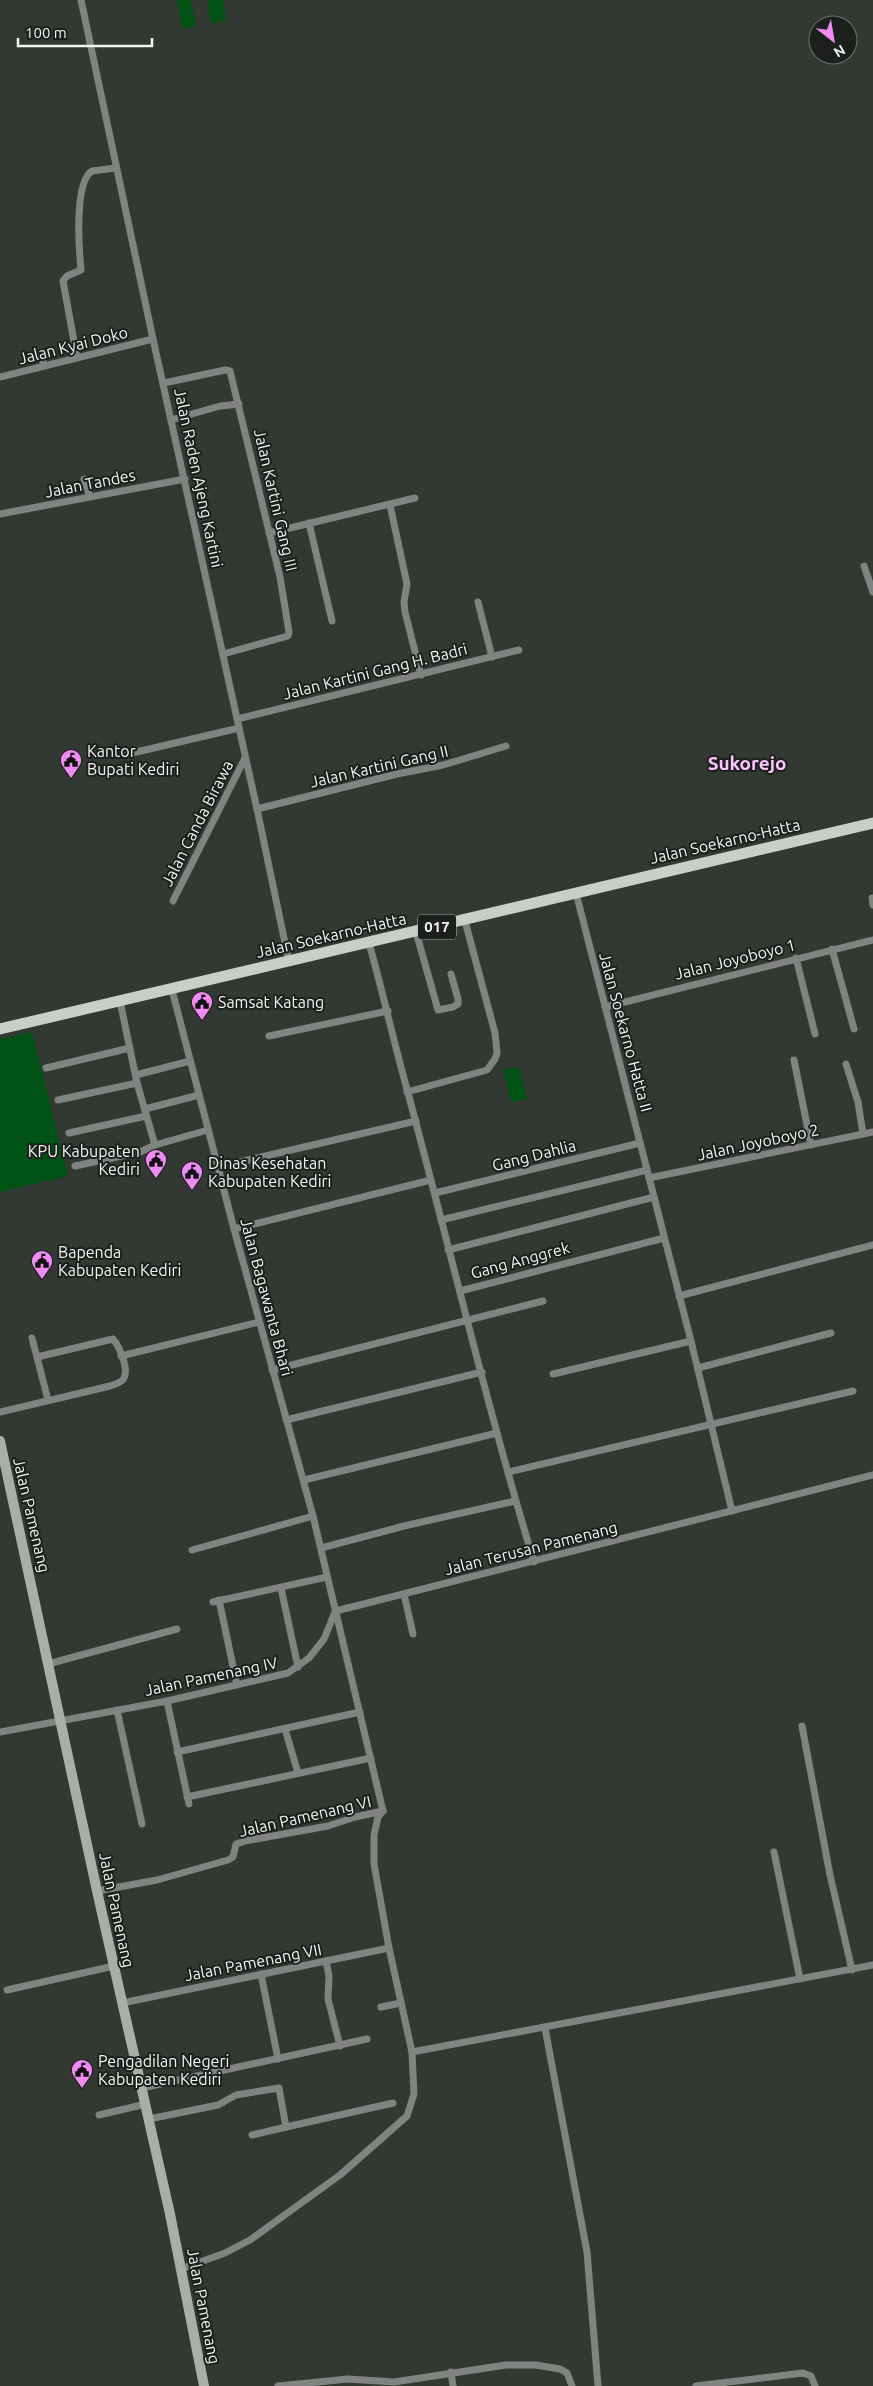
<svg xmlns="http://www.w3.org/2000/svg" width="873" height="2386" font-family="Ubuntu,sans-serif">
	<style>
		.green { fill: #005215 }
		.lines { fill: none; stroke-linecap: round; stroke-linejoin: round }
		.street { stroke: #808380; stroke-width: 7 }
		.secondary { stroke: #a9aea9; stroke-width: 10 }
		.primary { stroke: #c8cfc8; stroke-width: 11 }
		.labels { text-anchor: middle; stroke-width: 4; stroke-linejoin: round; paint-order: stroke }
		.shield { fill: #1c1f1c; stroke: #b0b5b0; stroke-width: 1 }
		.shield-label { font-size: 15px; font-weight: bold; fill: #f0f5f0 }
		.street-label { font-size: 16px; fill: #f0f5f0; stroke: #1c1f1c }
		.poi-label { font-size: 16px; fill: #f0f5f0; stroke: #1c1f1c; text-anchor: start }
		.quarter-label { font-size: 19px; font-weight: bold; fill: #fec4ff; stroke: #1c1f1c }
	</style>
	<rect width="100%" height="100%" fill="#323933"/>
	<g class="green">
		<path d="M 177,0 L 191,0 L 196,26 L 182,29 Z"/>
		<path d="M 207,0 L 223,0 L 226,21 L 211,23 Z"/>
		<path d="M 32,1032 L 68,1176 L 0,1192 L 0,1039 Z"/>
		<path d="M 519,1067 L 527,1099 L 511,1102 L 503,1070 Z"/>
	</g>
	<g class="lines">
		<g class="street">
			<path d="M 81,0 L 153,339 L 257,809 L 289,962"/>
			<path d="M 41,352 L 44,366"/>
			<path d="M 77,358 L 63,281 L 67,276 L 81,270 C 79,250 74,182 92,171 L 116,168"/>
			<path d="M 0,377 L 153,339"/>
			<path d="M 164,383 L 225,370 L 230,371 L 280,577 L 289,632 L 288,636 L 223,654"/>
			<path d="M 171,420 L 220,406 L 239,404"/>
			<path d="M 84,479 L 90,497"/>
			<path d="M 390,505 L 407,584 L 404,602 L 405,612 L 421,675"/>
			<path d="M 0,514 L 185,479"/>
			<path d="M 309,523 L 332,621"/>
			<path d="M 269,533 L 415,498"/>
			<path d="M 864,566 L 873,592"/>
			<path d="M 478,602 L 492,657"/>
			<path d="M 237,719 L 519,650"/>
			<path d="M 128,754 L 239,728"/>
			<path d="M 257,809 L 397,774 L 443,765 L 506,746"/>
			<path d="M 576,893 L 691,1341 L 732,1511"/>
			<path d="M 872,898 L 873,905"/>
			<path d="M 173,901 L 245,758"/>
			<path d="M 416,932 L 438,1010 L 453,1007 L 458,1004 L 458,999 L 451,974"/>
			<path d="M 369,943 C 383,993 394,1043 408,1093 C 450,1249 487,1407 534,1562"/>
			<path d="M 832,949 L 854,1029"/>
			<path d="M 796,958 L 815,1034"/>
			<path d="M 172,990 L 234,1229 L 313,1516 L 383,1811"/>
			<path d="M 120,1001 L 137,1083 L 155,1145"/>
			<path d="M 605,1007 L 873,940"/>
			<path d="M 269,1036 L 388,1011"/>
			<path d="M 794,1060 L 811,1145"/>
			<path d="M 846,1064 L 858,1102 L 863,1134"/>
			<path d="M 46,1068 L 130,1048"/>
			<path d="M 136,1075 L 190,1061"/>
			<path d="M 407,1092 L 487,1070 L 495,1059 L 497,1053 L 495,1033 L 465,921"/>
			<path d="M 58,1100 L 137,1083"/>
			<path d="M 145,1109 L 199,1095"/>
			<path d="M 69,1133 L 146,1116"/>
			<path d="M 75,1166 L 140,1152 L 155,1145 L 208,1130"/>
			<path d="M 218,1167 L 416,1121"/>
			<path d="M 649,1178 L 873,1132"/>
			<path d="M 435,1193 L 640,1143"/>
			<path d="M 441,1220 L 647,1170"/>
			<path d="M 234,1229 L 431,1180"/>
			<path d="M 448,1250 L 654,1197"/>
			<path d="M 460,1291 L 664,1238"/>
			<path d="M 679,1296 L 873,1245"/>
			<path d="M 32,1338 L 48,1400"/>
			<path d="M 121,1356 L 259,1322"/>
			<path d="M 698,1368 L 831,1333"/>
			<path d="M 272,1370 L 543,1301"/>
			<path d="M 553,1374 L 691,1341"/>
			<path d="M 0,1412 L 110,1386 C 115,1384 122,1383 124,1378 C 129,1368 119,1346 113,1339 L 37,1357"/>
			<path d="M 286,1420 L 482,1372"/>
			<path d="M 508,1472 L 853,1391"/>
			<path d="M 304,1480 L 497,1433"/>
			<path d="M 321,1548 L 404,1526 L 515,1501"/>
			<path d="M 192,1550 L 313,1516"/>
			<path d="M 281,1588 L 298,1667"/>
			<path d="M 404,1594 L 413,1634"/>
			<path d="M 219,1600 L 237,1685"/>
			<path d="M 213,1602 L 327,1577"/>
			<path d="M 336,1611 L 873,1475"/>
			<path d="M 48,1664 L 177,1629"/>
			<path d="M 167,1701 L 189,1804"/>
			<path d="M 117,1710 L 142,1824"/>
			<path d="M 802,1726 L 830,1875 L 852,1970"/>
			<path d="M 285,1729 L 298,1773"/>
			<path d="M 0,1732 L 167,1701 L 288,1673 L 309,1658 L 324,1639 L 335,1612"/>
			<path d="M 177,1752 L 360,1712"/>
			<path d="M 187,1797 L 371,1758"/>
			<path d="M 774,1852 L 800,1979"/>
			<path d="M 97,1891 L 157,1880 L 228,1860 L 233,1857 L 236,1844 L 245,1841 L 328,1826 L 355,1817 L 383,1811"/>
			<path d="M 326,1961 L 329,1976 L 328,1999 L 340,2046"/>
			<path d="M 261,1974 L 278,2059"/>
			<path d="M 7,1990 L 114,1966"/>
			<path d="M 122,2003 L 389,1948"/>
			<path d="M 381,2007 L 401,2003"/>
			<path d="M 545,2028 L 587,2252 L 598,2386"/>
			<path d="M 412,2052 L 873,1965"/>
			<path d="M 142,2088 L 367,2039"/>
			<path d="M 99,2115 L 146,2104"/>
			<path d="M 149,2119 L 218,2105 L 236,2095 L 279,2088 L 286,2127 L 252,2135"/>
			<path d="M 286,2127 L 393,2103"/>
			<path d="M 181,2269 L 225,2253 L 250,2240 L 340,2175 L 407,2116 L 414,2094 L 412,2052 L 389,1948 L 374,1864 L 374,1835 L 378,1817 L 383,1811"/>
			<path d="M 451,2372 L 453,2386"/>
			<path d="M 278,2386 L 348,2379 L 394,2382 L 506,2365 L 536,2365 L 560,2369 L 567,2373 L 572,2386"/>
			<path d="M 696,2386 L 803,2373 L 811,2376 L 815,2386"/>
		</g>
		<path class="secondary" d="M 0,1441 L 97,1891 L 170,2214 L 204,2386"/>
		<path class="primary" d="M 0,1029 L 873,823"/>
	</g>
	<defs>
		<g id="civic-pin" transform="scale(1.125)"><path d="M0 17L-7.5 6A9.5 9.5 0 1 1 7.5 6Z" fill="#f18af4" stroke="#1c1f1c"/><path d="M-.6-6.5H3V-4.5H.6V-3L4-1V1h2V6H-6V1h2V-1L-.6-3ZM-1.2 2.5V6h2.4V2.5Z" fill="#111"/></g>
	</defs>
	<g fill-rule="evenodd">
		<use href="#civic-pin" x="71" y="760"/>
		<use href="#civic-pin" x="202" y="1002"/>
		<use href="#civic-pin" x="156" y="1160"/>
		<use href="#civic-pin" x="192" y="1172"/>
		<use href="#civic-pin" x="42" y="1261"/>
		<use href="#civic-pin" x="82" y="2070"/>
	</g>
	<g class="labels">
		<rect class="shield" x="418" y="914.5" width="38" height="25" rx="4"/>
		<g class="shield-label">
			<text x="437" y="932">017</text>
		</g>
		<g class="street-label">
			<text transform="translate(73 345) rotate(-14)" y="6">Jalan Kyai Doko</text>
			<text transform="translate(199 478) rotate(78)" y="6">Jalan Raden Ajeng Kartini</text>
			<text transform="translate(90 483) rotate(-11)" y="6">Jalan Tandes</text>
			<text transform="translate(276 500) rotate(77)" y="6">Jalan Kartini Gang III</text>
			<text transform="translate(375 671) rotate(-14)" y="6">Jalan Kartini Gang H. Badri</text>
			<text transform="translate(379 766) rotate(-13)" y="6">Jalan Kartini Gang II</text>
			<text transform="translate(197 823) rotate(-63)" y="6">Jalan Canda Birawa</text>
			<text transform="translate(725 841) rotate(-13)" y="6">Jalan Soekarno-Hatta</text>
			<text transform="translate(331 935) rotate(-13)" y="6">Jalan Soekarno-Hatta</text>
			<text transform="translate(735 959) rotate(-14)" y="6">Jalan Joyoboyo 1</text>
			<text transform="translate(626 1032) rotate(75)" y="6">Jalan Soekarno Hatta II</text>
			<text transform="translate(758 1142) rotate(-12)" y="6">Jalan Joyoboyo 2</text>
			<text transform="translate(534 1155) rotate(-14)" y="6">Gang Dahlia</text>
			<text transform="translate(520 1260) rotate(-15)" y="6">Gang Anggrek</text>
			<text transform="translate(267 1297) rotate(75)" y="6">Jalan Bagawanta Bhari</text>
			<text transform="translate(32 1515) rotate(77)" y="6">Jalan Pamenang</text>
			<text transform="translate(531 1548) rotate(-14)" y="6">Jalan Terusan Pamenang</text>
			<text transform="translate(211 1676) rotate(-12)" y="6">Jalan Pamenang IV</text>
			<text transform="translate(305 1816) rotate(-13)" y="6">Jalan Pamenang VI</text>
			<text transform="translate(117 1910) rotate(78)" y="6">Jalan Pamenang</text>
			<text transform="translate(253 1962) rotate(-11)" y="6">Jalan Pamenang VII</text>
			<text transform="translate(204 2306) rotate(79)" y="6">Jalan Pamenang</text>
		</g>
		<g class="poi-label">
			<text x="87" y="757">Kantor<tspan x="87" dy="18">Bupati Kediri</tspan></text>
			<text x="218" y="1008">Samsat Katang</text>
			<text x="140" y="1157" text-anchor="end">KPU Kabupaten<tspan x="140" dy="18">Kediri</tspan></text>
			<text x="208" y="1169">Dinas Kesehatan<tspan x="208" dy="18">Kabupaten Kediri</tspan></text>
			<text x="58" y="1258">Bapenda<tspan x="58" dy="18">Kabupaten Kediri</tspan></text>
			<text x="98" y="2067">Pengadilan Negeri<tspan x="98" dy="18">Kabupaten Kediri</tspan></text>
		</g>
		<g class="quarter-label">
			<text x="747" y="770">Sukorejo</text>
		</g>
	</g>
	<g transform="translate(833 40) rotate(149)"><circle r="24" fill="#1c1f1c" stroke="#717571"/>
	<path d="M0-4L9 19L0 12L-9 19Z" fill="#f18af4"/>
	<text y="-8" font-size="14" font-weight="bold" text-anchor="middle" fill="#f0f5f0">N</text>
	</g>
	<path d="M18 38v8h134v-8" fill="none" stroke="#f0f5f0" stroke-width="2.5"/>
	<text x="25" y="38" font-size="15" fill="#f0f5f0" stroke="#1c1f1c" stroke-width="4" paint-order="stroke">100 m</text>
</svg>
